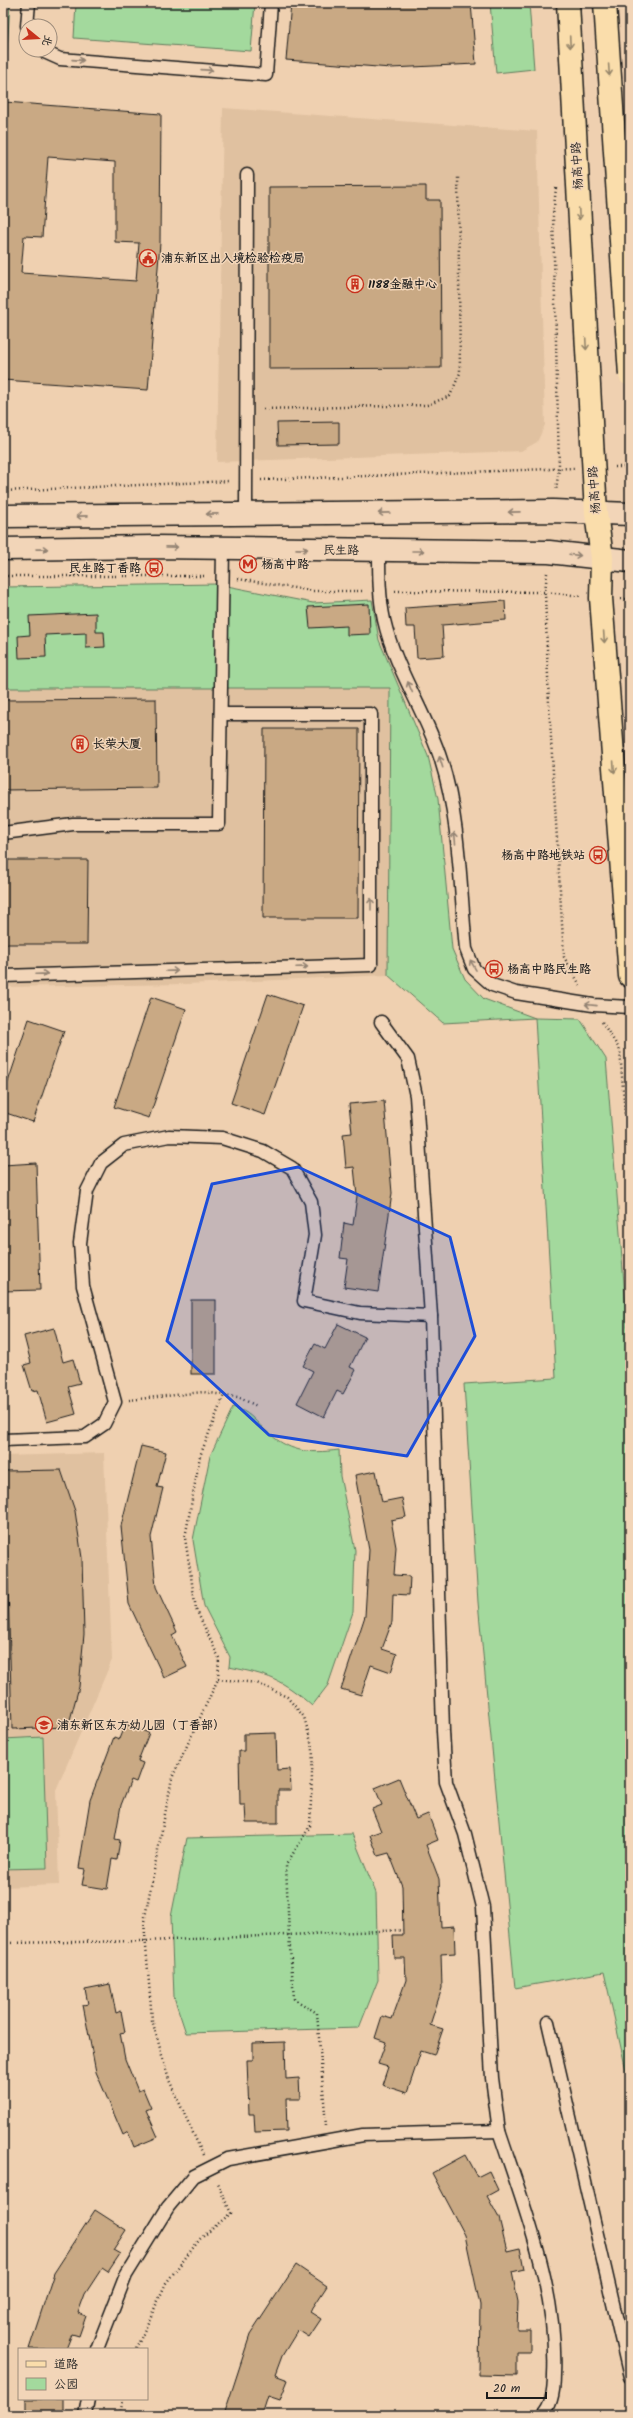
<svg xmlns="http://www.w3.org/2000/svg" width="633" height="2418" font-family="Kalam,'LXGW WenKai TC',sans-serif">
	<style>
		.built { fill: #e0c1a0 }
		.green { fill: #a3d99d; stroke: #607a5c }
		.building { fill: #c9a984; stroke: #1c1c1c; fill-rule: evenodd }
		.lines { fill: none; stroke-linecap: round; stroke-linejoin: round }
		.service-casing { stroke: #1c1c1c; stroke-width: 15 }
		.secondary-casing { stroke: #1c1c1c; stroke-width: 25 }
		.primary-casing { stroke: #1c1c1c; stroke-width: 25 }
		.path { stroke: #1c1c1c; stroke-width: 2.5; stroke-dasharray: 1 3; stroke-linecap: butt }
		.service { stroke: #f2d5b8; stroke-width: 12 }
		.secondary { stroke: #f2d5b8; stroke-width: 22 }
		.primary { stroke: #faddab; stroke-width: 22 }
		.trunk-bridge-casing { stroke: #1c1c1c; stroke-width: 25; stroke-linecap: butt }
		.trunk-bridge { stroke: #faddab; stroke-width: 22 }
		.oneway { stroke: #96866b }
		.oneway2 { stroke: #928272 }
		.marked { fill: #1d4ed8; fill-opacity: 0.2; stroke: #1d4ed8; stroke-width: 3; stroke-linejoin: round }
		.labels { text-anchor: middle; stroke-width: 3; stroke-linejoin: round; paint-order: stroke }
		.street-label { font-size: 12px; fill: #1c1c1c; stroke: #f2d5b8 }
		.poi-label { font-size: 12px; font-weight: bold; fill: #1c1c1c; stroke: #f2d5b8; text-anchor: start }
	</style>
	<rect width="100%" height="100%" fill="#efd0b0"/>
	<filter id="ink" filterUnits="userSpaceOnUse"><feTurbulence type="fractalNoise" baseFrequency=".025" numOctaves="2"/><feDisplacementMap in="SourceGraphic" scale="8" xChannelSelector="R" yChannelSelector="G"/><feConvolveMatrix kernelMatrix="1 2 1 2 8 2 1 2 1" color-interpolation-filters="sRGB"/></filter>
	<g filter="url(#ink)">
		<g class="built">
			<path d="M 223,108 L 537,131 L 545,425 L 537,442 L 521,451 L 217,462 Z"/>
			<path d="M 390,687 L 388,975 L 186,984 L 3,987 L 3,688 Z"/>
			<path d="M 104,1453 L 112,1660 L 56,1790 L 59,1885 L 3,1887 L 3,1456 Z"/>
		</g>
		<g class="green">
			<path d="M 3,3 L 10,3 L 7,51 L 3,51 Z"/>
			<path d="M 76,3 L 255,3 L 251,51 L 74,38 Z"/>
			<path d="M 490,3 L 529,3 L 534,69 L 496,73 Z"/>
			<path d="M 217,584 L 313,603 L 372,600 L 379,640 L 428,756 L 438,799 L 452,949 L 465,979 L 484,999 L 535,1018 L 580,1019 L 606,1059 L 630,1358 L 630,2088 L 604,1972 L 515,1988 L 478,1602 L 464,1384 L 556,1378 L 535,1018 L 443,1023 L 388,975 L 390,688 L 3,688 L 3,587 Z"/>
			<path d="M 233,1407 C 251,1413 251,1417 265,1430 C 289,1452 307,1454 339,1450 L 340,1476 L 355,1550 L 353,1612 L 328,1685 L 312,1706 C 282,1679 269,1675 229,1667 L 230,1657 L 204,1606 L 193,1540 L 210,1456 Z"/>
			<path d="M 43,1737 L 47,1868 L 3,1869 L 3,1739 Z"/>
			<path d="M 352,1834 L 376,1893 L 378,1980 L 359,2028 L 186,2033 L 174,1997 L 171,1917 L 187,1838 Z"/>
		</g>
		<g class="building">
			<path d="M 291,3 L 471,3 L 476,64 L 391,68 L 286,60 Z"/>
			<path d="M 5,102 L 161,114 L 160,243 L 148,390 L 3,380 L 3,131 ZM 48,157 L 115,162 L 115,242 L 139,243 L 136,281 L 21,273 L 24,236 L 42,237 Z"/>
			<path d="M 426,186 L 426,200 L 440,200 L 441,368 L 269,369 L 269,187 Z"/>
			<path d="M 339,422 L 339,444 L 278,445 L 277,423 Z"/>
			<path d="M 505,601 L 506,620 L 442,625 L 444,656 L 417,658 L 415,627 L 406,627 L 405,608 Z"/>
			<path d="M 369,604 L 370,634 L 347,635 L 347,626 L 310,628 L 308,607 Z"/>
			<path d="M 96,613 L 96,632 L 104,632 L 105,647 L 86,648 L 86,633 L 45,635 L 46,657 L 19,658 L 18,636 L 30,635 L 29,616 Z"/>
			<path d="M 156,699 L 157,788 L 3,790 L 3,700 Z"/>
			<path d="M 264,729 L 359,729 L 358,918 L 263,918 Z"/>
			<path d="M 3,860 L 88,860 L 87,944 L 3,944 Z"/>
			<path d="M 268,994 L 303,1006 L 265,1115 L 231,1103 Z"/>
			<path d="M 151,997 L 186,1009 L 149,1118 L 114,1107 Z"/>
			<path d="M 29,1019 L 64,1031 L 33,1122 L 3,1112 L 3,1097 Z"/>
			<path d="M 384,1101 L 392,1193 L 378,1292 L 344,1287 L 348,1259 L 340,1258 L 344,1223 L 353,1225 L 357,1196 L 354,1167 L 346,1168 L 343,1134 L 352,1133 L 349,1104 Z"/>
			<path d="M 36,1163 L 40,1290 L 3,1291 L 3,1165 Z"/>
			<rect x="191" y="1300" width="25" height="74"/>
			<path d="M 338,1324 L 365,1337 L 350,1367 L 356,1370 L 343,1394 L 337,1391 L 324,1417 L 297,1403 L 313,1371 L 303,1366 L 315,1344 L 325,1349 Z"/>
			<path d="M 54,1328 L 63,1362 L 73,1359 L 80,1383 L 68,1386 L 76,1414 L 47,1422 L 38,1390 L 32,1391 L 24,1365 L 31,1363 L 24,1336 Z"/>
			<path d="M 141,1446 L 166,1452 L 157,1487 L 163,1488 L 151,1537 L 156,1587 L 177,1632 L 172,1635 L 187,1667 L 164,1678 L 129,1604 L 121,1526 Z"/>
			<path d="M 61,1470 L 75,1511 L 82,1558 L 84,1634 L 79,1687 L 68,1727 L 12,1729 L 7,1550 L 3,1550 L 4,1471 Z"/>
			<path d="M 376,1471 L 382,1502 L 402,1498 L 406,1517 L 391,1520 L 396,1547 L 394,1575 L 410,1576 L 409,1595 L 393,1594 L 392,1622 L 382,1649 L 397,1654 L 391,1672 L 371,1665 L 361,1695 L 341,1689 L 365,1616 L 369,1550 L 355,1475 Z"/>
			<path d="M 125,1724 L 149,1733 L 138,1761 L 143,1763 L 136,1782 L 131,1780 L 121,1805 L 115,1839 L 120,1840 L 117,1860 L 112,1859 L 107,1889 L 82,1885 L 85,1869 L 79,1868 L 90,1800 L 114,1737 L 119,1739 Z"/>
			<path d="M 276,1733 L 277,1770 L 290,1769 L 291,1790 L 278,1790 L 278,1823 L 246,1823 L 245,1805 L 240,1805 L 239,1751 L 244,1751 L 244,1734 Z"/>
			<path d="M 399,1778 L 416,1819 L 428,1814 L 438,1840 L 426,1845 L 439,1879 L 441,1927 L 454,1926 L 455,1953 L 441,1954 L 442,1988 L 430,2025 L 443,2029 L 434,2055 L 421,2051 L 407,2093 L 382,2085 L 388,2067 L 378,2064 L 386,2042 L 375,2038 L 382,2016 L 392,2019 L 406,1980 L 405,1958 L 394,1958 L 393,1935 L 403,1935 L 402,1886 L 389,1853 L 378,1856 L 370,1835 L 381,1831 L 372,1809 L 382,1805 L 375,1788 Z"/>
			<path d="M 110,1984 L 116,2013 L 121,2011 L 125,2032 L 120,2033 L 125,2059 L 138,2091 L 143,2089 L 151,2108 L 146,2110 L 158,2137 L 134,2147 L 128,2132 L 123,2135 L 96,2072 L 83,2005 L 88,2004 L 85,1989 Z"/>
			<path d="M 285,2042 L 286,2079 L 299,2078 L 300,2099 L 286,2099 L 287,2131 L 255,2132 L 254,2114 L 249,2114 L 247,2060 L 253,2060 L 253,2043 Z"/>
			<path d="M 465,2155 L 477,2177 L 489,2171 L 498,2190 L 487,2196 L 499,2218 L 507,2251 L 520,2248 L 524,2269 L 512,2272 L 518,2302 L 517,2330 L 530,2330 L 530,2352 L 517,2352 L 517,2376 L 479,2375 L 480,2305 L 465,2235 L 432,2173 Z"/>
			<path d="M 95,2210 L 126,2230 L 113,2250 L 120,2254 L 108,2272 L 102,2268 L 85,2294 L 78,2313 L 86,2316 L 79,2336 L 72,2334 L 66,2349 L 29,2349 L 54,2273 Z"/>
			<path d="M 296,2265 L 327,2286 L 310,2312 L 321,2319 L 309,2337 L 298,2330 L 282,2356 L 275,2375 L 288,2380 L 280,2400 L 268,2396 L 262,2415 L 224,2415 L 250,2335 Z"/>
			<rect x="26" y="2399" width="37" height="16"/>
		</g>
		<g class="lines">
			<g class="service-casing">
				<g id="service">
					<path d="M 27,26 L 29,3"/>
					<path d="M 40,50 L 60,59 L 266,75 L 271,3"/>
					<path d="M 246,514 L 247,175"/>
					<path d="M 379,551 C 379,574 379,597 384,620 C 395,669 426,712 441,760 C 460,819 460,888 466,949 L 474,969 L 492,985 L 516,993 L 593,1005 L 630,1007"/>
					<path d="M 3,833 L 73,824 L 219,824 L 223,548"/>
					<path d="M 3,976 L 371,965 L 371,714 L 221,714"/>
					<path d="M 3,1440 L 85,1437 L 104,1424 L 115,1402 L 83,1286 L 80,1243 L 87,1191 L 101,1163 L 124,1145 L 169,1136 L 222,1138 L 263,1151 L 292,1168 L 311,1202 L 315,1235 L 304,1301 L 360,1313 L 431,1316"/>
					<path d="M 548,2022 L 630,2377"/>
					<path d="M 499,2131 C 525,2210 558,2291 554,2375 C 554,2388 552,2406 542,2415"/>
					<path d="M 97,2349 L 126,2275 L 168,2207 L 194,2176 L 228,2159 L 363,2135 L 499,2131 L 492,2078 L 483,1907 L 465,1834 L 446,1782 L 443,1731 L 431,1316 L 416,1096 L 408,1059 L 381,1022"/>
					<path d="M 85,2415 L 88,2399"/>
				</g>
			</g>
			<g class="secondary-casing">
				<g id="secondary">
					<path d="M 3,516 L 553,511 L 630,514"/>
					<path d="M 3,549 L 155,547 L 549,552 L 630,561"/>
				</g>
			</g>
			<g class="primary-casing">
				<path id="primary" d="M 568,3 L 596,513 L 602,558 L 601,598 L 630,976"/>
			</g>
			<g class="path">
				<path d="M 556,188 L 553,216 L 559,467 L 556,491"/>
				<path d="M 263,409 L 427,405 L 450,396 L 460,373 L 458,175"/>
				<path d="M 615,467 L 630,467"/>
				<path d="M 261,480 L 574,468"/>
				<path d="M 3,491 L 230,481"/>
				<path d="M 547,573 L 545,592 L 549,705 L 564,957 L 581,987"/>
				<path d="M 3,576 L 207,576"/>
				<path d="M 238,579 L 313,591 L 364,591"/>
				<path d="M 395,591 L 545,592 L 582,596"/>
				<path d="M 621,599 L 630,599"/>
				<path d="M 602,1022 L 620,1050 L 630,1178"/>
				<path d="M 129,1400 L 203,1392 L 238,1397 L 257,1406"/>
				<path d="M 218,1679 L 257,1683 L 287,1697 L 304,1717 L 313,1749 L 310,1826 L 286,1865 L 289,1935 L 294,1999 L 317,2013 L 326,2126"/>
				<path d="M 3,1943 L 146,1941 L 403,1930"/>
				<path d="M 203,2155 L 169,2080 L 152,2020 L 144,1922 L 172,1778 L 218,1679 L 219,1658 L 196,1609 L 185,1538 L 200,1456 L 224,1395"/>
				<path d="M 136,2349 L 166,2283 L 200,2239 L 231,2213 L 217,2183"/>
				<path d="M 120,2415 L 123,2399"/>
			</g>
			<use href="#service" class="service"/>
			<use href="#secondary" class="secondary"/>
			<use href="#primary" class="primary"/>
			<g class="trunk-bridge-casing">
				<path id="trunk-bridge" d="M 605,3 L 630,375"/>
			</g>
			<use href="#trunk-bridge" class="trunk-bridge"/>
		</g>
		<defs><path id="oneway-shaft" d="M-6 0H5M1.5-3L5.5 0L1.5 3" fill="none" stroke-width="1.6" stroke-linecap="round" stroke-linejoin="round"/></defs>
		<g class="oneway">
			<use href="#oneway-shaft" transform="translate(570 42) rotate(87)"/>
			<use href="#oneway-shaft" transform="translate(609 70) rotate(86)"/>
			<use href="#oneway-shaft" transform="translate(579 214) rotate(87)"/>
			<use href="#oneway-shaft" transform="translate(586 344) rotate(87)"/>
			<use href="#oneway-shaft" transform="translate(604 637) rotate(86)"/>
			<use href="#oneway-shaft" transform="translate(614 767) rotate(86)"/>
		</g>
		<g class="oneway2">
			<use href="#oneway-shaft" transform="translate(78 60) rotate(4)"/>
			<use href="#oneway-shaft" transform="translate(207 70) rotate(4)"/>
			<use href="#oneway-shaft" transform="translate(514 512) rotate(179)"/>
			<use href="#oneway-shaft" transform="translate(384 513) rotate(179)"/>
			<use href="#oneway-shaft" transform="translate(212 514) rotate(179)"/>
			<use href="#oneway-shaft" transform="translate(82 516) rotate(179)"/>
			<use href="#oneway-shaft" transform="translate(172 547) rotate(1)"/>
			<use href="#oneway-shaft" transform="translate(42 549) rotate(-1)"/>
			<use href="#oneway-shaft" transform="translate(302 549) rotate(1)"/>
			<use href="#oneway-shaft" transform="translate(418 551)"/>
			<use href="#oneway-shaft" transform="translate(575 555) rotate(7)"/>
			<use href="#oneway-shaft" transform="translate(410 687) rotate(-113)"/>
			<use href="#oneway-shaft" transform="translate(441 762) rotate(-107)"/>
			<use href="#oneway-shaft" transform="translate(455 838) rotate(-95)"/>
			<use href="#oneway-shaft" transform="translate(371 904) rotate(-90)"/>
			<use href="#oneway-shaft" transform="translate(473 965) rotate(-120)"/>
			<use href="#oneway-shaft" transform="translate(302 967) rotate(-2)"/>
			<use href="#oneway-shaft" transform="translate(172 971) rotate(-2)"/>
			<use href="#oneway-shaft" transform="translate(42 974) rotate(-2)"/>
			<use href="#oneway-shaft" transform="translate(591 1005) rotate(-174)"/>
		</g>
	</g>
	<path class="marked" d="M 298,1167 L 450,1237 L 475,1336 L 407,1456 L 269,1435 L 167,1341 L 212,1184 Z"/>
	<defs>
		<g id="civic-ring" transform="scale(0.9)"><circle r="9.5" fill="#f2d5b8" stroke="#c8321e" stroke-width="1.5"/><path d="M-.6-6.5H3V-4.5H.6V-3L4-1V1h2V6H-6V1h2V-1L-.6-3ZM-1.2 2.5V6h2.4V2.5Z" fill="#c8321e"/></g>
		<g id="building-ring" transform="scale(0.9)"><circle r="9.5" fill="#f2d5b8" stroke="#c8321e" stroke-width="1.5"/><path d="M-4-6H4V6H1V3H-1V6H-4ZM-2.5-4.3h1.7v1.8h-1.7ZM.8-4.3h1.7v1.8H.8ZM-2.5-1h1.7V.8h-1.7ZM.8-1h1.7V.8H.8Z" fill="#c8321e"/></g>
		<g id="metro-ring" transform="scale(0.9)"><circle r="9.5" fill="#f2d5b8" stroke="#c8321e" stroke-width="1.5"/><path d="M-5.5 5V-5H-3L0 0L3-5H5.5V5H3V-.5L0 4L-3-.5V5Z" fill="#c8321e"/></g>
		<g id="bus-ring" transform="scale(0.9)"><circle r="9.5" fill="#f2d5b8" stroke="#c8321e" stroke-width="1.5"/><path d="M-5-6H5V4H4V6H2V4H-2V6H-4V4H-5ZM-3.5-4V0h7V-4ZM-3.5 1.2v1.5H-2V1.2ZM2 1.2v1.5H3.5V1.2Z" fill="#c8321e"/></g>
		<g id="school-ring" transform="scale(0.9)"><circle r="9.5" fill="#f2d5b8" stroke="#c8321e" stroke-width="1.5"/><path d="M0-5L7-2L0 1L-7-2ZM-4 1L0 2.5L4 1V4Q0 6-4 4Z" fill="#c8321e"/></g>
	</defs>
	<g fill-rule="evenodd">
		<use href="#civic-ring" x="148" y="258"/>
		<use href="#building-ring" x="355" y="284"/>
		<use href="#metro-ring" x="248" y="564"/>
		<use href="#bus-ring" x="154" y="568"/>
		<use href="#building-ring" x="80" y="744"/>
		<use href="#bus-ring" x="598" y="855"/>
		<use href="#bus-ring" x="494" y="969"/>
		<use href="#school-ring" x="44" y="1725"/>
	</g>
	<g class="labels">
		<g class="street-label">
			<text transform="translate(577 166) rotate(-93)" y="4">杨高中路</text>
			<text transform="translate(594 490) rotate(-94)" y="4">杨高中路</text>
			<text transform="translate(341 550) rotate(1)" y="4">民生路</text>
		</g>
		<g class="poi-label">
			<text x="161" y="262">浦东新区出入境检验检疫局</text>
			<text x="368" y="288">1188金融中心</text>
			<text x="261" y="568">杨高中路</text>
			<text x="141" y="572" text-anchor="end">民生路丁香路</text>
			<text x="93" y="748">长荣大厦</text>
			<text x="585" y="859" text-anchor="end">杨高中路地铁站</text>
			<text x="507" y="973">杨高中路民生路</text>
			<text x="57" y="1729">浦东新区东方幼儿园（丁香部）</text>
		</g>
	</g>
	<rect width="633" height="2418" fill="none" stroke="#f2d5b8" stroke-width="16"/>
	<rect x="8" y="8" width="617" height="2402" fill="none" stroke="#1c1c1c" stroke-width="1.5" filter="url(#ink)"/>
	<rect x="18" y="2348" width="130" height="52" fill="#f2d5b8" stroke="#9c8b7a"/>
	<rect x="26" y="2361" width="20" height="6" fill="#faddab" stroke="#9c8b7a"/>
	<text x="54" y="2368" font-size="12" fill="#1c1c1c">道路</text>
	<rect x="26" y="2378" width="20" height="12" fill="#a3d99d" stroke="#9c8b7a"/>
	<text x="54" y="2388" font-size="12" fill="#1c1c1c">公园</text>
	<g transform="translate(38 38) rotate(108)"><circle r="19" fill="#f2d5b8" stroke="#9c8b7a"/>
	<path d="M0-3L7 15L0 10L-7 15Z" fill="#c8321e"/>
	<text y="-6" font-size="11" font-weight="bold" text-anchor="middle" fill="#1c1c1c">北</text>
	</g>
	<path d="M487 2392v6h59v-6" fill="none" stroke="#1c1c1c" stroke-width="2"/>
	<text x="493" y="2392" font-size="12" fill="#1c1c1c" stroke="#f2d5b8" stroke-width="3" paint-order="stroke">20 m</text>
</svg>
